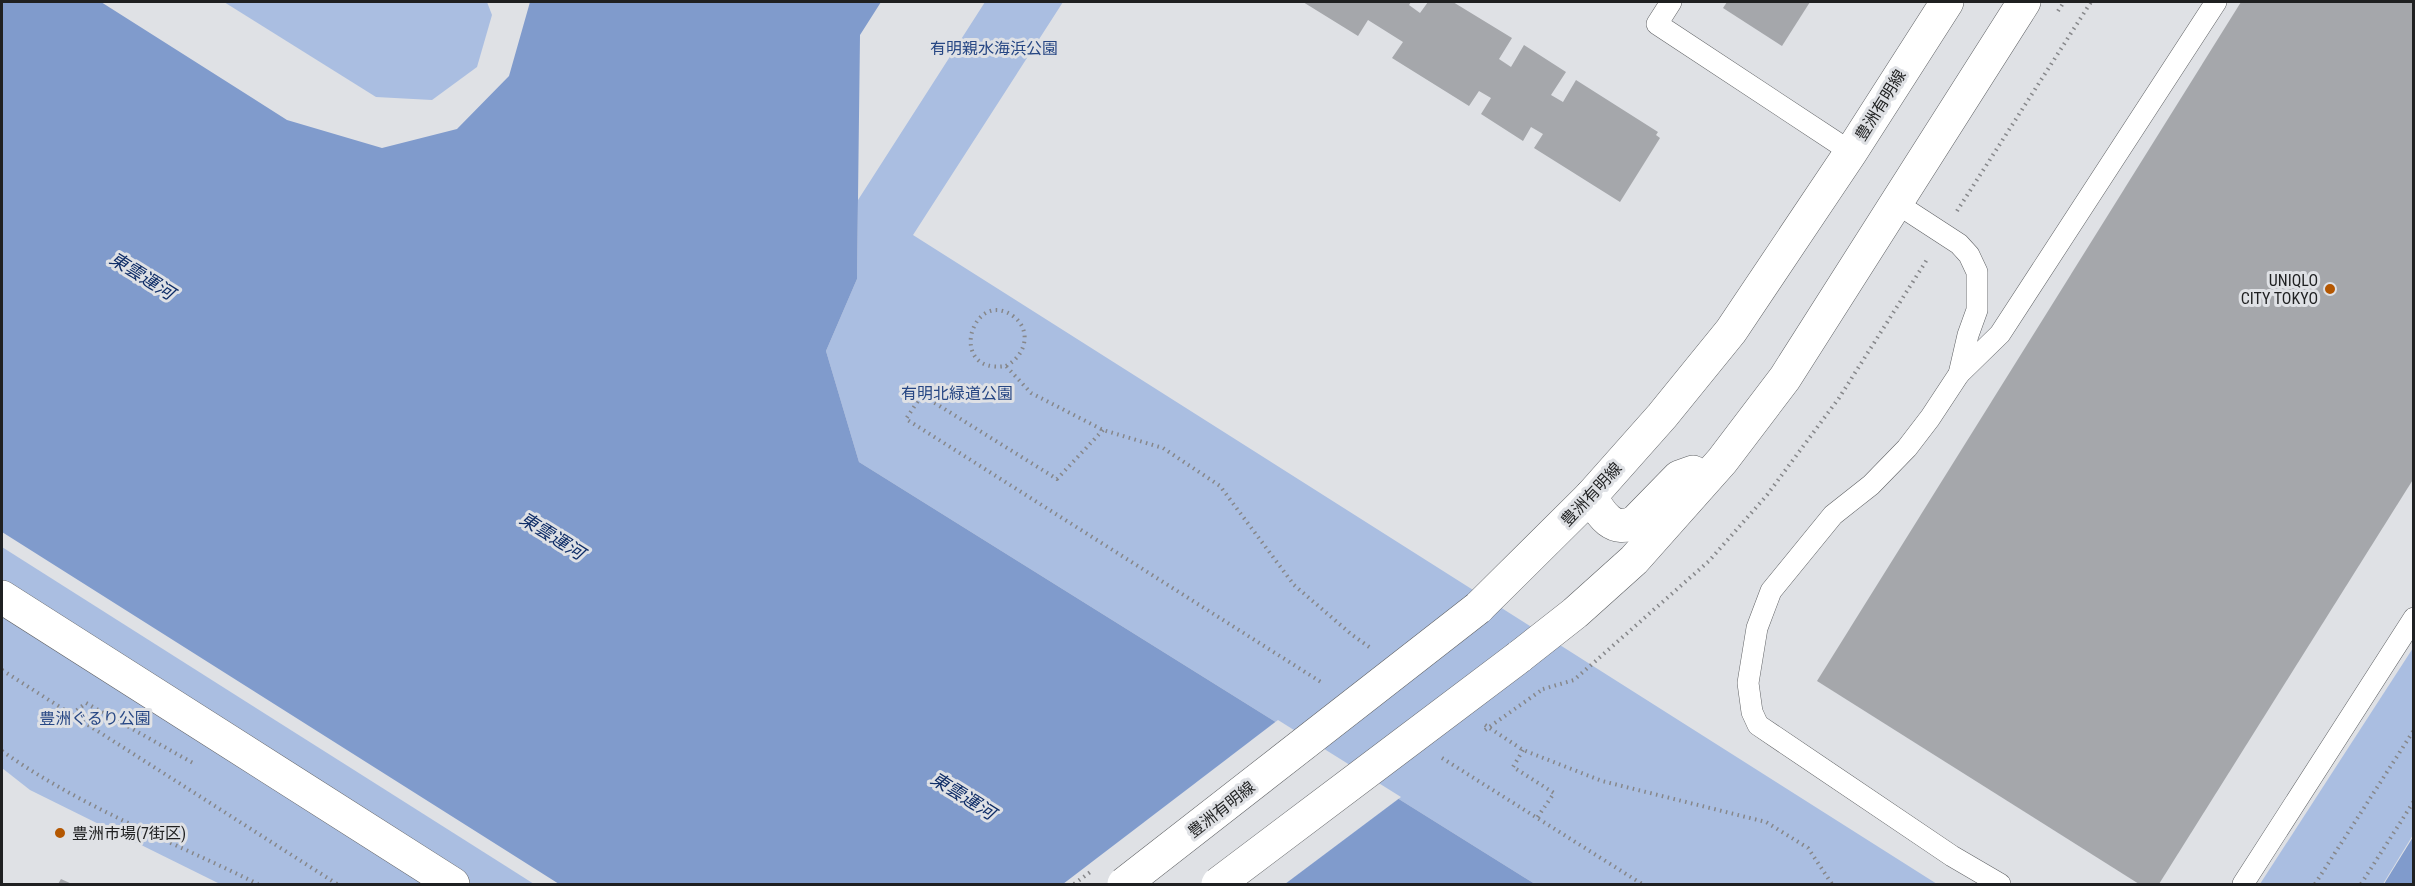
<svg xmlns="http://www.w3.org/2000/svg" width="2415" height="886" font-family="'Roboto Condensed','Noto Sans JP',sans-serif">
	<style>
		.green { fill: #aabee1 }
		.water { fill: #809bcc }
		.pier { fill: #dfe1e5 }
		.building { fill: #a5a7ab }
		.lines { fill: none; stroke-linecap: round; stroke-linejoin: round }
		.lane-casing { stroke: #5f6164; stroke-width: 22 }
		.street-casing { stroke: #5f6164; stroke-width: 34 }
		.secondary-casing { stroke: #5f6164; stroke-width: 34 }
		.path { stroke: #86878a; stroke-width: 4; stroke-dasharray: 1.5 4.5; stroke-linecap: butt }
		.lane { stroke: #fff; stroke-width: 21 }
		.street { stroke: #fff; stroke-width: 33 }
		.secondary { stroke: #fff; stroke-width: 33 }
		.secondary-bridge-casing { stroke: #5f6164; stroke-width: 34; stroke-linecap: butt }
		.path-bridge { stroke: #86878a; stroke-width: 4; stroke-dasharray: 1.5 4.5; stroke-linecap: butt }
		.secondary-bridge { stroke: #fff; stroke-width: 33 }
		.poi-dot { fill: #b45701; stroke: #dfe1e5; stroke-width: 2 }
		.labels { text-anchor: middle; stroke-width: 6; stroke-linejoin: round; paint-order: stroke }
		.park-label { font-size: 16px; fill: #274784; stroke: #dfe1e5 }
		.street-label { font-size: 16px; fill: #1f2021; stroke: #dfe1e5 }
		.poi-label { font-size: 16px; fill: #1f2021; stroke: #dfe1e5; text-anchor: end }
		.water-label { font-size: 18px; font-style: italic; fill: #0f2d67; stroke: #dfe1e5 }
	</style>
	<rect width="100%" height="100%" fill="#dfe1e5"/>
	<g class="green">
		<path d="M 224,2 L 487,2 L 492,15 L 477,67 L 432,100 L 376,97 Z"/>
		<path d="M 985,2 L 1063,2 L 913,235 L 1937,884 L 1535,884 L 859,462 L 826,351 L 857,279 L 858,200 Z"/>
		<path d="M 2,547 L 534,884 L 220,884 L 30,790 L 2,768 Z"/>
		<path d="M 2413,648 L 2413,835 L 2383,884 L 2260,884 Z"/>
	</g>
	<g class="water">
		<path d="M 2,2 L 101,2 L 287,120 L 382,148 L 457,129 L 509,76 L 530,2 L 881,2 L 860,35 L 857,279 L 826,351 L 859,462 L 1535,884 L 559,884 L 2,532 Z"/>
		<path d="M 2413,837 L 2413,884 L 2384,884 Z"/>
	</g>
	<path class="pier" d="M 1278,720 L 1401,797 L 1285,884 L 1063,884 Z"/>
	<g class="building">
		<path d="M 1303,2 L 1411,2 L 1409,5 L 1420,13 L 1428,2 L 1453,2 L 1512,38 L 1499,59 L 1511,67 L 1524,45 L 1566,72 L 1551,95 L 1563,102 L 1576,80 L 1658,132 L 1656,135 L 1660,138 L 1620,202 L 1534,148 L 1543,134 L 1531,127 L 1523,141 L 1481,114 L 1491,98 L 1479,91 L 1469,106 L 1392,58 L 1403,42 L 1368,20 L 1358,36 Z"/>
		<path d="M 1727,2 L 1810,2 L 1782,46 L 1723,8 Z"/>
		<path d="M 2241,2 L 2414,2 L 2414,478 L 2159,884 L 2139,884 L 1817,681 Z"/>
		<path d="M 61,879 L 72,884 L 58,884 Z"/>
	</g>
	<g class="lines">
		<g class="lane-casing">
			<g id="lane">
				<path d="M 1671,2 L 1657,24 L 1851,152"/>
				<path d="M 1896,203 L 1959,244 L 1969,255 L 1977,272 L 1977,310 L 1968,335 L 1959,374 L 1930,418 L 1907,448 L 1871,485 L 1833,515 L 1771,591 L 1757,628 L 1748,683 L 1752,712 L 1758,725 L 1952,856 L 2000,884"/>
				<path d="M 1959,374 L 2000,334 L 2216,2"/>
				<path d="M 2243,884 L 2414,618"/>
			</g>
		</g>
		<g class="street-casing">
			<path id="street" d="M 2,597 L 453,884"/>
		</g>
		<g class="secondary-casing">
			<g id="secondary">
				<path d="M 1591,496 C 1600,514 1614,535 1636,521 L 1679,477 L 1693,472"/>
				<path d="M 1478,608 L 1591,496 L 1662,416 L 1731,331 L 1851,152 L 1947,2"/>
				<path d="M 1519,657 L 1575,613 L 1634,560 L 1722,461 L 1785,378 L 2024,2"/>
			</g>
		</g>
		<g class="path">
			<path d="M 2058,11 L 2064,2"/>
			<path d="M 1957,211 L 2091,2"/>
			<path d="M 1006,366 C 1025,356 1033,331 1013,316 C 972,287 946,375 1006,366 L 1031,393 L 1103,430 L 1163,448 L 1220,486 L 1294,585 L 1351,634 L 1372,649"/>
			<path d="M 1103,430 L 1057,479 L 922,395 L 906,419 L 1324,684"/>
			<path d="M 2,670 L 337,884"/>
			<path d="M 1543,689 L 1574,680 L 1709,561 L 1767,495 L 1839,398 L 1928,258"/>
			<path d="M 72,714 L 86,703 L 193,763"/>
			<path d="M 1485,725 L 1523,750 L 1602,781 L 1766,822 L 1808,848 L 1832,884"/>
			<path d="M 1523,750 L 1513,767 L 1554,793 L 1537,818"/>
			<path d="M 2,751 C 81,807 171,841 258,884"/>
			<path d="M 1442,758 L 1642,884"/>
			<path d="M 2315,884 L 2414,730"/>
			<path d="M 2361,884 L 2414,801"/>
		</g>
		<use href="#lane" class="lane"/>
		<use href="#street" class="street"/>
		<use href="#secondary" class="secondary"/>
		<g class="secondary-bridge-casing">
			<g id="secondary-bridge">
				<path d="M 1124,884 L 1478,608"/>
				<path d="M 1218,884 L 1519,657"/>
			</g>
		</g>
		<g class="path-bridge">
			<path d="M 1485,730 L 1543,689"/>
			<path d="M 1074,884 L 1093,870"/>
		</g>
		<use href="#secondary-bridge" class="secondary-bridge"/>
	</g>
	<g class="poi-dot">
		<circle cx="2330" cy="289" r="6"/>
		<circle cx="60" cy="833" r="6"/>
	</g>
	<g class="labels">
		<g class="park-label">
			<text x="994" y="54">有明親水海浜公園</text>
			<text x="957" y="399">有明北緑道公園</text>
			<text x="95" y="724">豊洲ぐるり公園</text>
		</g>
		<g class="street-label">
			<text transform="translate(1880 105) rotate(-58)" y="6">豊洲有明線</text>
			<text transform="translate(1591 494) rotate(-47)" y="6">豊洲有明線</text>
			<text transform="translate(1221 809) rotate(-38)" y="6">豊洲有明線</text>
		</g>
		<g class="poi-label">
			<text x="2318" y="286">UNIQLO<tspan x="2318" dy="18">CITY TOKYO</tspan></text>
			<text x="72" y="839" text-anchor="start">豊洲市場(7街区)</text>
		</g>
		<g class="water-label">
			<text transform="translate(142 276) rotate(32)" y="6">東雲運河</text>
			<text transform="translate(552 536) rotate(32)" y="6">東雲運河</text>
			<text transform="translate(963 796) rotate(32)" y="6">東雲運河</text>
		</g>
	</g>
	<rect width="2415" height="886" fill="none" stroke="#1f2021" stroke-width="6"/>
</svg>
